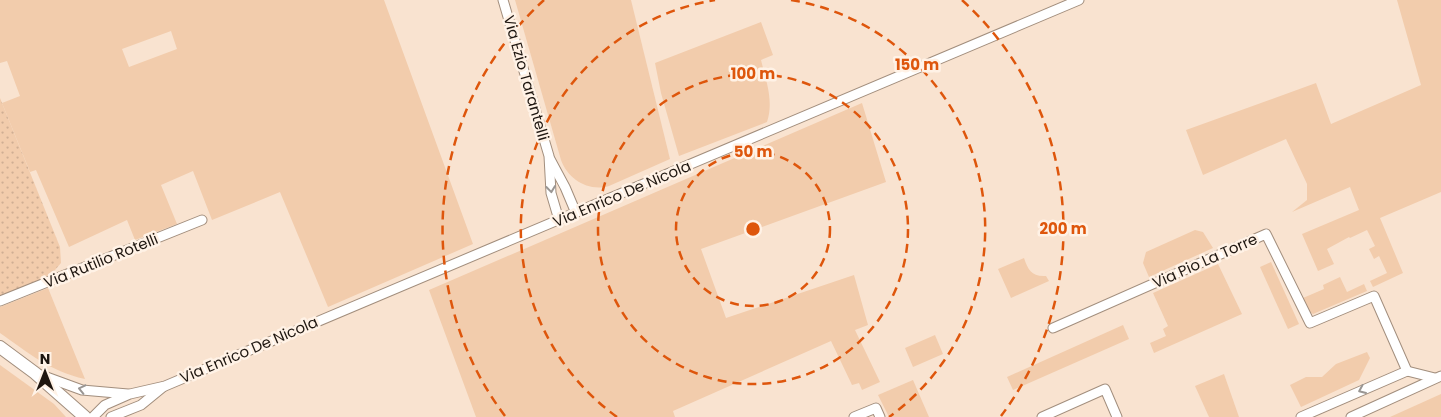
<svg xmlns="http://www.w3.org/2000/svg" width="1441" height="417" font-family="Poppins,sans-serif">
	<style>
		.grass { fill: #f2ccac; fill-rule: evenodd }
		.park { fill: url(#park-dots) }
		.lines { fill: none; stroke-linecap: round; stroke-linejoin: round }
		.street-casing { stroke: #a28e7d; stroke-width: 11 }
		.secondary-casing { stroke: #a28e7d; stroke-width: 14 }
		.street { stroke: #fff; stroke-width: 9 }
		.secondary { stroke: #fff; stroke-width: 12 }
		.oneway { stroke: #9a9693 }
		.ring { fill: none; stroke: #de560c; stroke-width: 2.5; stroke-dasharray: 9 6 }
		.labels { text-anchor: middle; stroke-width: 5; stroke-linejoin: round; paint-order: stroke }
		.street-label { font-size: 15px; fill: #1e1610; stroke: #fff2e6 }
		.centre { fill: #de560c; stroke: #fff2e6; stroke-width: 2.5 }
		.ring-label { font-size: 15px; text-anchor: middle; font-weight: bold; fill: #de560c; stroke: #fff2e6; stroke-width: 5; stroke-linejoin: round; paint-order: stroke }
	</style>
	<defs>
		<pattern id="park-dots" width="8" height="8" patternUnits="userSpaceOnUse" patternTransform="scale(1.25)"><rect width="8" height="8" fill="#f2ccac"/><path d="M2 2h.1M6 6h.1" fill="none" stroke="#cfae93" stroke-width="1.8" stroke-linecap="round"/></pattern>
	</defs>
	<rect width="100%" height="100%" fill="#f9e3d0"/>
	<g class="grass">
		<path d="M 0,0 L 384,0 L 473,244 L 328,307 L 280,192 L 212,220 L 193,171 L 161,185 L 177,224 L 135,240 L 127,220 L 69,247 L 36,170 L 30,172 L 2,103 L 20,96 L 7,61 L 0,63 ZM 171,31 L 177,49 L 129,67 L 122,49 Z"/>
		<path d="M 515,0 L 631,0 L 670,159 L 609,186 C 588,192 568,179 561,160 Z"/>
		<path d="M 1397,0 L 1441,0 L 1441,192 L 1380,218 L 1403,273 L 1373,287 L 1370,281 L 1387,273 L 1379,256 L 1374,259 L 1369,249 L 1375,246 L 1367,230 L 1350,238 L 1349,237 L 1327,249 L 1334,264 L 1318,271 L 1302,234 L 1359,210 L 1350,187 L 1292,212 L 1307,200 L 1307,184 L 1286,139 L 1203,175 L 1186,130 L 1316,83 L 1331,124 L 1421,85 Z"/>
		<path d="M 761,22 L 773,55 L 761,60 C 766,81 774,101 767,122 L 679,156 L 661,93 L 655,63 Z"/>
		<path d="M 862,103 L 886,182 L 701,249 L 726,318 L 854,275 L 868,325 L 855,330 L 880,382 L 862,390 L 859,383 L 852,385 L 831,341 L 673,411 L 675,417 L 476,417 L 429,290 Z"/>
		<path d="M 1195,230 L 1203,232 L 1213,248 L 1149,277 L 1143,263 L 1146,252 Z"/>
		<path d="M 1024,258 C 1028,270 1032,277 1046,276 L 1049,281 L 1011,298 L 998,269 Z"/>
		<path d="M 1271,262 L 1299,324 L 1288,329 L 1260,267 Z"/>
		<path d="M 1218,264 L 1242,314 L 1154,353 L 1150,343 L 1166,336 L 1163,329 L 1168,326 L 1153,293 Z"/>
		<path d="M 1340,277 L 1347,292 L 1364,284 L 1367,291 L 1313,314 L 1310,312 L 1303,298 L 1324,289 L 1323,285 Z"/>
		<path d="M 48,288 L 85,379 C 49,371 29,353 0,333 L 0,307 Z"/>
		<path d="M 1123,325 L 1129,339 L 1013,390 L 1007,377 Z"/>
		<path d="M 935,335 L 943,354 L 913,367 L 905,348 Z"/>
		<path d="M 1367,352 L 1370,358 L 1359,380 L 1301,407 L 1290,385 L 1306,377 L 1322,377 L 1336,364 Z"/>
		<path d="M 0,365 L 54,404 L 66,417 L 0,417 Z"/>
		<path d="M 1224,374 L 1239,417 L 1209,417 L 1195,386 Z"/>
		<path d="M 913,380 L 929,417 L 889,417 L 878,395 Z"/>
		<path d="M 1441,394 L 1441,417 L 1390,417 Z"/>
	</g>
	<path class="park" d="M 0,98 L 60,247 L 61,263 L 49,277 L 0,296 Z"/>
	<g class="lines">
		<g class="street-casing">
			<g id="street">
				<path d="M 503,0 L 549,156 L 551,193 L 559,220"/>
				<path d="M 550,159 L 565,187 L 576,213"/>
				<path d="M 0,301 L 202,220"/>
				<path d="M 1053,328 L 1266,234 L 1310,323 L 1374,296 L 1407,371"/>
				<path d="M 1407,371 L 1435,378"/>
				<path d="M 41,375 L 82,390 L 128,394"/>
				<path d="M 93,417 L 105,405 L 130,394 L 165,386 L 1079,0"/>
				<path d="M 111,417 L 141,405 L 163,387"/>
				<path d="M 854,417 L 876,408 L 880,417"/>
				<path d="M 1042,417 L 1105,389 L 1117,417"/>
				<path d="M 1301,417 L 1407,371"/>
				<path d="M 1351,417 L 1441,376"/>
			</g>
		</g>
		<g class="secondary-casing">
			<path id="secondary" d="M 0,347 L 35,373 L 85,417"/>
		</g>
		<use href="#street" class="street"/>
		<use href="#secondary" class="secondary"/>
	</g>
	<defs><path id="oneway-chevron" d="M-2-3.5L2.5 0L-2 3.5" fill="none" stroke-width="1.6" stroke-linecap="round" stroke-linejoin="round" transform="scale(1.25)"/></defs>
	<g class="oneway">
		<use href="#oneway-chevron" transform="translate(551 189) rotate(83)"/>
		<use href="#oneway-chevron" transform="translate(82 389) rotate(-167)"/>
		<use href="#oneway-chevron" transform="translate(1362 390) rotate(156)"/>
	</g>
	<g class="ring">
		<circle cx="753" cy="229" r="77"/>
		<circle cx="753" cy="229" r="155"/>
		<path d="M617 417A232 232 0 0 1 715 0M791 0A232 232 0 0 1 889 417"/>
		<path d="M505 416A310 310 0 0 1 544 0M962 0A310 310 0 0 1 1001 416"/>
	</g>
	<g class="labels">
		<g class="street-label">
			<text transform="translate(526 78) rotate(74)" y="5">Via Ezio Tarantelli</text>
			<text transform="translate(622 194) rotate(-23)" y="5">Via Enrico De Nicola</text>
			<text transform="translate(101 261) rotate(-22)" y="5">Via Rutilio Rotelli</text>
			<text transform="translate(1205 261) rotate(-24)" y="5">Via Pio La Torre</text>
			<text transform="translate(249 350) rotate(-23)" y="5">Via Enrico De Nicola</text>
		</g>
	</g>
	<circle cx="753" cy="229" r="8" class="centre"/>
	<g class="ring-label">
		<text x="917" y="70">150 m</text>
		<text x="753" y="79">100 m</text>
		<text x="753" y="157">50 m</text>
		<text x="1063" y="234">200 m</text>
	</g>
	<g transform="translate(45 372)" stroke="#fff2e6" stroke-width="4" paint-order="stroke">
	<path d="M0-4L9 19L0 12L-9 19Z" fill="#1e1610"/>
	<text y="-8" font-size="14" font-weight="bold" text-anchor="middle" fill="#1e1610">N</text>
	</g>
</svg>
